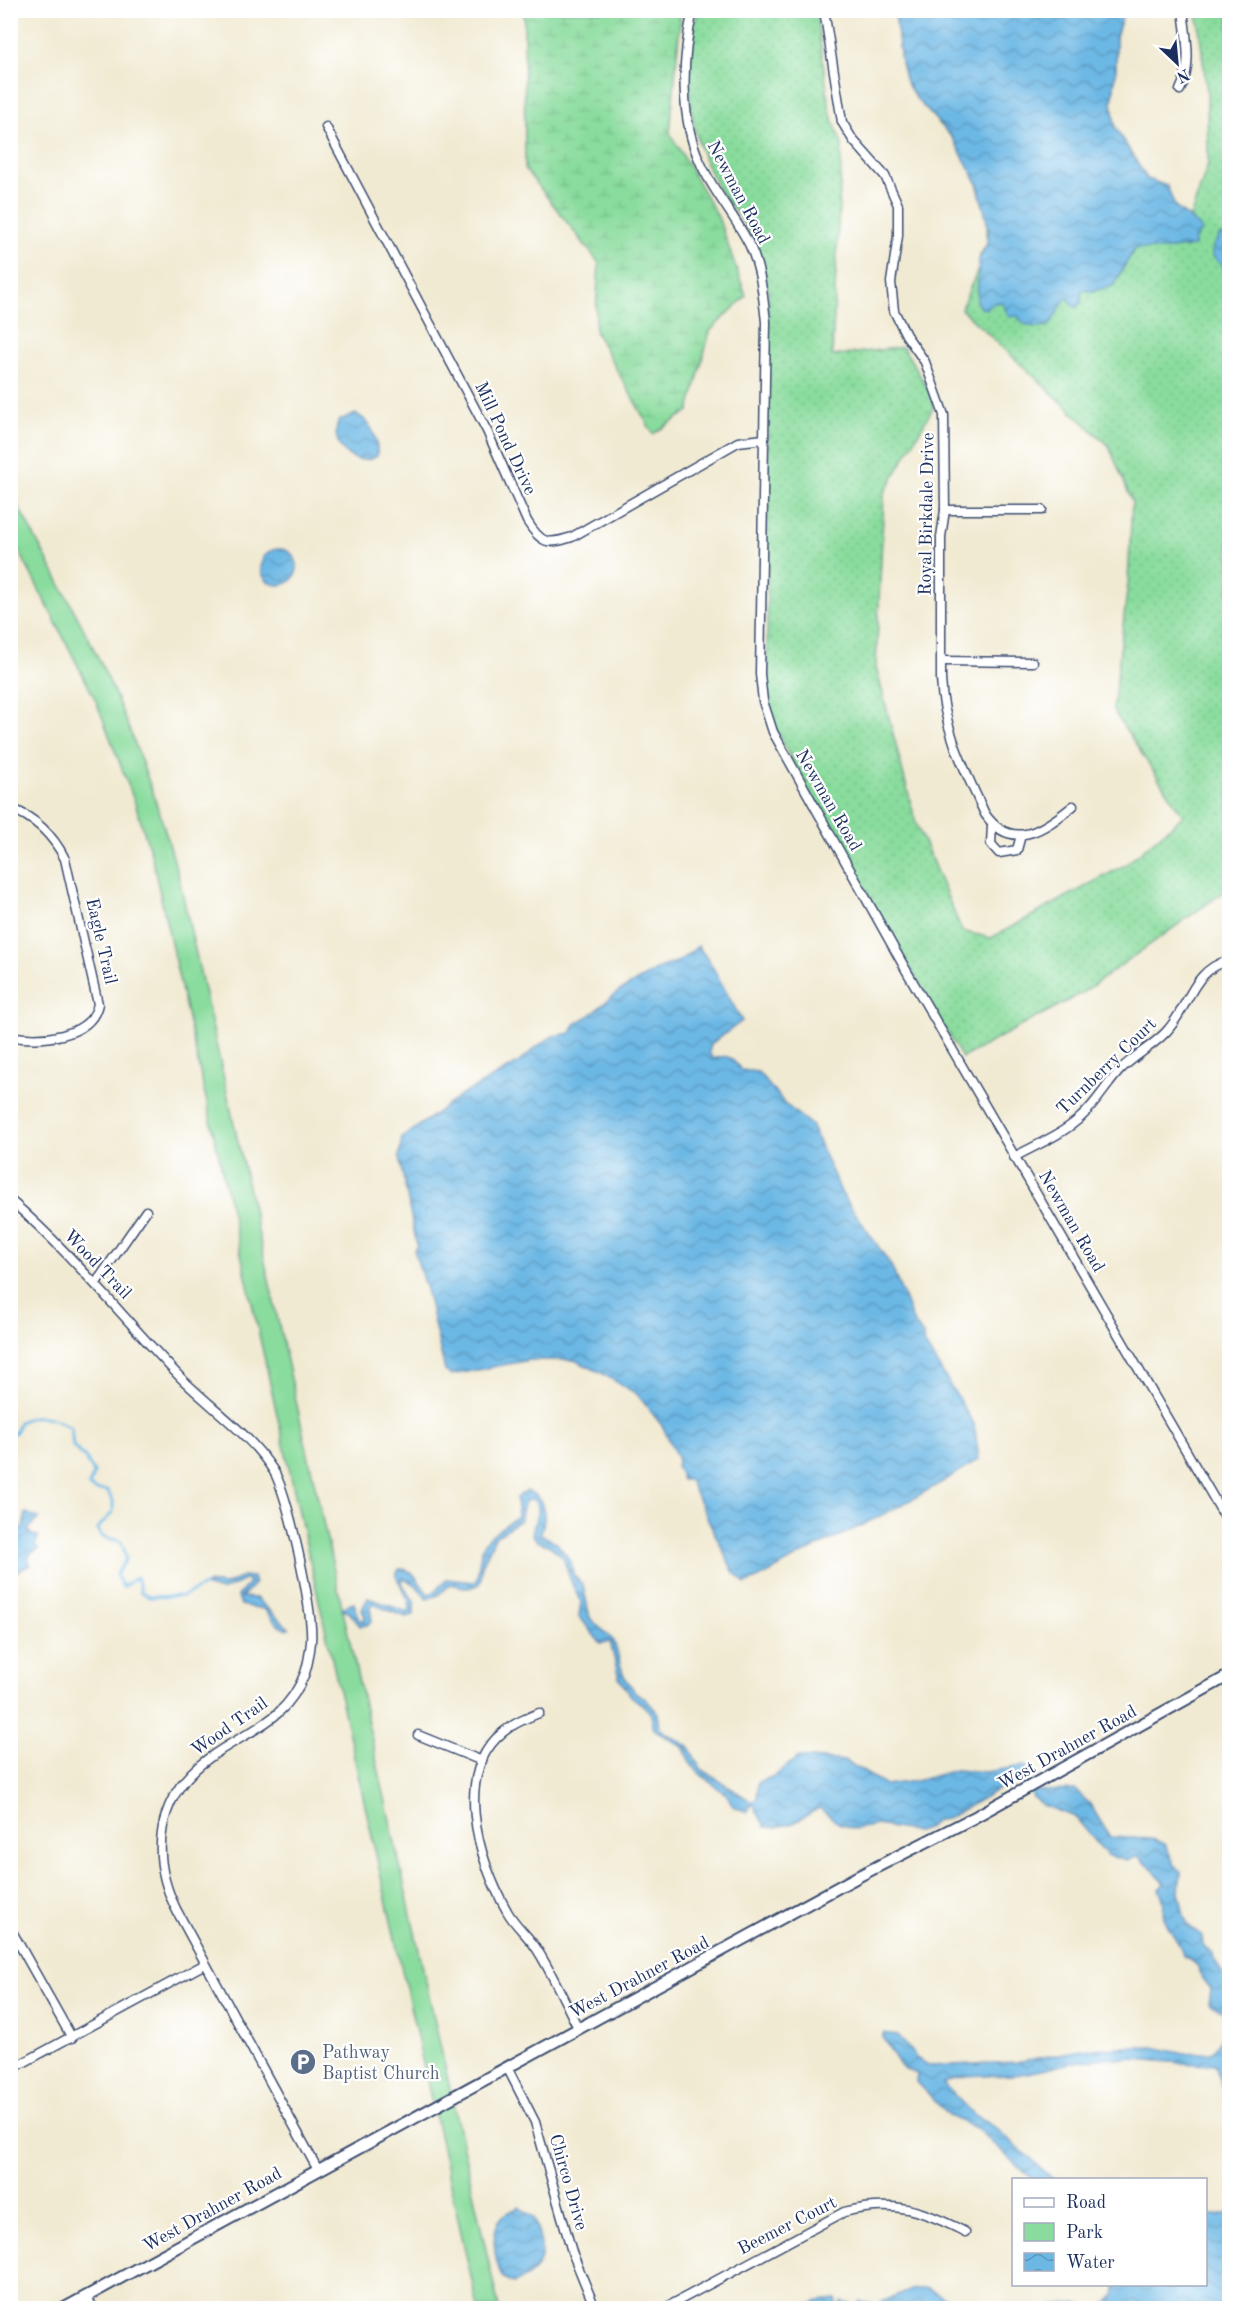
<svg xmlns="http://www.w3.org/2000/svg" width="1240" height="2319" font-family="'Old Standard TT',serif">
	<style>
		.grass { fill: url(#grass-dots); stroke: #52867e; stroke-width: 1.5 }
		.wetland { fill: url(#wetland-marsh); stroke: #52867e; stroke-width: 1.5 }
		.park { fill: #89dc9d; stroke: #52867e; stroke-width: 1.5 }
		.water { fill: url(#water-waves); stroke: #4474a2; stroke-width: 1.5 }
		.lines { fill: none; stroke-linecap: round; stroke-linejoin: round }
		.stream { stroke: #6cb8e5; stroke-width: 3 }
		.minor-casing { stroke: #3b4b6f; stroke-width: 11 }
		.tertiary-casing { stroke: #3b4b6f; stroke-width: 14 }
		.minor { stroke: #fff; stroke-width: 8 }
		.tertiary { stroke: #fff; stroke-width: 10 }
		.labels { text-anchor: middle; stroke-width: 4.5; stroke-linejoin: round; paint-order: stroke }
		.street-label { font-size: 18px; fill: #1b2f5e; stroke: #fff }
		.service-label { font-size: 18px; fill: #4e5e75; stroke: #fff; text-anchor: start }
	</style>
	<defs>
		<pattern id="grass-dots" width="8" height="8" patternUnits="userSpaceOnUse" patternTransform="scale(1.5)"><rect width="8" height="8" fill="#89dc9d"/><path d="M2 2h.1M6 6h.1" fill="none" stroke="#76bd8a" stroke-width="1.8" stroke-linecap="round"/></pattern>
		<pattern id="wetland-marsh" width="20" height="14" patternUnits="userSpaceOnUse" patternTransform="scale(1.5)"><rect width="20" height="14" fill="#89dc9d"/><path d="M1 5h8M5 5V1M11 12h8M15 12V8" fill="none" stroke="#76bd8a"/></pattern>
		<pattern id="water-waves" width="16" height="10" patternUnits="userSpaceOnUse" patternTransform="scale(1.5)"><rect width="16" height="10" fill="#6cb8e5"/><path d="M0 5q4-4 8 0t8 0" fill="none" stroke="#5896bd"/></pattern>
	</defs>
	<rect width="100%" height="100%" fill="#fff"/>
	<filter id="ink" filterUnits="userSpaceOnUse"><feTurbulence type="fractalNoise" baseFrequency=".0167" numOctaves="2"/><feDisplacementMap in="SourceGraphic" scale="12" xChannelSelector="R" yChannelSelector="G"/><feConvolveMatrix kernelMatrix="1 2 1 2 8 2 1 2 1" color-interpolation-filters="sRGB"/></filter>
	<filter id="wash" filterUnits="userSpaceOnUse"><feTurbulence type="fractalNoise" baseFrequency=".008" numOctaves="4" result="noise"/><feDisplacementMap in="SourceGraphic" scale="24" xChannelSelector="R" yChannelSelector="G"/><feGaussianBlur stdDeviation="1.35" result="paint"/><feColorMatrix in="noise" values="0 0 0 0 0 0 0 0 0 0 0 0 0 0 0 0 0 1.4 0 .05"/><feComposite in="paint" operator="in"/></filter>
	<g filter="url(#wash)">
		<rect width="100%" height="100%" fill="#f1ead2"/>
		<path class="grass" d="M 698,11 L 816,11 L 830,112 L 842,144 L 832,356 L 903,347 L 928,389 L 934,406 L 884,494 L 876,667 L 916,823 L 962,931 L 991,938 L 1125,865 L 1183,816 L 1113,710 L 1128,583 L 1132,502 L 1109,446 L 961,309 L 979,267 L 980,255 L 987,244 L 987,220 L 975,176 L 955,141 L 916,98 L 906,82 L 901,62 L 895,11 L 1124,11 L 1116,36 L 1116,71 L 1112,102 L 1115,127 L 1147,179 L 1167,186 L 1175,207 L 1190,218 L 1208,164 L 1207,93 L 1197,11 L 1229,11 L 1229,888 L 1082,993 L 962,1058 L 788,754 L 775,727 L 767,695 L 768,290 C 764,267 758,245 745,225 C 739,215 730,206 723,196 C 689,142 679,73 698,11 Z"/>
		<path class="wetland" d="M 524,11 L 681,11 L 670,133 L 718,217 L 746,296 L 710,331 L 689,411 L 653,434 L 595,331 L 599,263 L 525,169 Z"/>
		<path class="park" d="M 10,491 C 44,555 81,619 111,685 C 138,748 161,812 179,878 L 499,2308 L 478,2308 L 151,854 L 135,803 L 96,701 L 11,535 Z"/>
		<g class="water">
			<path d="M 895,11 L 1124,11 L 1116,36 L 1116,71 L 1112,102 L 1115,127 L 1147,179 L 1167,186 L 1175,207 L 1200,227 L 1201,231 L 1194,240 L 1194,246 L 1161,250 L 1135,248 L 1113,286 L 1092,291 L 1082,290 L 1081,302 L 1077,307 L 1072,305 L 1069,298 L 1065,299 L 1049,326 C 1036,327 1024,329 1018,316 L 1009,316 L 1002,302 L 994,303 L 986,309 L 979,307 L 977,302 L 979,259 L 987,244 L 989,230 L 978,184 L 952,137 L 916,98 L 906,82 L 901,62 Z"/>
			<path d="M 1220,235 L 1229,235 L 1229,274 L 1212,255 L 1213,246 Z"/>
			<path d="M 356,414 C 372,422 378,439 377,456 C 352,470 328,443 339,420 Z"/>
			<circle cx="279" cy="567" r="18"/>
			<path d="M 698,946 L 711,964 L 742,1021 L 711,1044 L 709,1052 L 713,1059 C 728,1053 732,1058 741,1070 L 758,1072 L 785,1104 L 811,1125 L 842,1194 L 891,1265 L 914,1323 L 923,1335 L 924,1343 L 974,1424 L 979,1459 C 927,1494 871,1522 814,1548 C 790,1559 769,1576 745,1584 L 733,1571 L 689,1480 L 682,1480 L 676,1465 L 678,1460 L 663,1427 L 637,1394 L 600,1372 L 574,1360 L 530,1360 L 451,1375 L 445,1371 L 427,1293 L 414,1250 L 417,1246 L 399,1157 L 402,1138 L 460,1096 L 518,1063 L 539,1045 L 553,1036 L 571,1033 L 575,1024 L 589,1016 L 619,991 L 662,967 L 679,961 Z"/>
			<path d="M 526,1491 C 546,1495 547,1519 540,1534 L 556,1542 L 569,1558 L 574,1576 L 583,1585 L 590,1618 L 614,1641 L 623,1674 L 635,1692 L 645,1698 L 658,1713 L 660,1729 L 689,1747 L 700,1768 L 752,1802 L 757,1798 L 758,1783 L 776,1775 L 798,1757 L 846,1761 L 885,1785 L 916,1781 L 955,1770 L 985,1772 L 1025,1766 L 1028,1769 L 1024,1775 L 1034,1791 L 1075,1790 L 1090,1804 L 1110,1837 L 1152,1839 L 1165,1844 L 1175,1865 L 1181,1871 L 1179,1891 L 1184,1916 L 1189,1926 L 1202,1936 L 1203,1946 L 1212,1954 L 1229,1986 L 1229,2015 L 1209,2004 L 1211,1989 L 1199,1973 L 1198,1966 L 1183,1956 C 1181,1940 1168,1933 1164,1917 C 1161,1905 1168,1907 1159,1889 L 1164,1884 C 1158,1872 1147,1865 1138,1856 L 1127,1861 L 1107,1855 L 1075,1817 L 1043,1805 L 1032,1797 L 1032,1792 L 1021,1776 L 947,1819 L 936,1820 L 926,1829 L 917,1832 L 877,1825 L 856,1829 L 840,1824 L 819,1808 L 794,1823 L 776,1827 L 765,1827 L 753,1803 L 747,1812 L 733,1806 L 727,1795 L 700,1774 L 690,1763 L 684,1748 L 654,1729 L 650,1711 L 631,1696 L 619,1678 L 610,1642 L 600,1643 L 579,1616 L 581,1602 L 572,1584 L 563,1557 L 550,1546 L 537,1541 L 532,1534 L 538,1510 L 536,1502 L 532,1499 L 525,1501 L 520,1520 L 495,1537 L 482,1566 L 481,1580 L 478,1585 L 468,1588 L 451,1584 L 438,1595 L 427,1599 L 416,1585 L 403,1578 L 402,1584 L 414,1601 L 414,1615 L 406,1617 L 372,1604 L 370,1607 L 372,1621 L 367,1625 L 360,1626 L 349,1612 L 342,1610 L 346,1606 L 354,1603 L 359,1619 L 363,1622 L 365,1616 L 362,1609 L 368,1598 L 408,1612 L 410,1610 L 409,1601 L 396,1576 L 399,1569 C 416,1568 419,1586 429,1594 L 436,1591 L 446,1579 L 473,1582 L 477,1579 C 482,1536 484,1540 518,1516 L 516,1498 Z"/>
			<path d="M 26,1513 L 39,1518 L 28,1530 L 31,1535 L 39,1536 L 35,1546 L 39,1549 L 31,1553 L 28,1559 L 30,1565 L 12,1574 L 11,1524 L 18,1524 L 18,1529 L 23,1528 Z"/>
			<path d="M 244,1576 L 253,1577 L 255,1583 L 242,1597 L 256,1598 L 289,1628 L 285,1629 L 276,1623 L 264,1609 L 241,1605 L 238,1596 L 249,1583 L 247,1579 L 221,1591 L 204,1586 L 209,1583 L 225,1585 Z"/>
			<path d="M 1229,2028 L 1229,2106 L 1227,2102 L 1229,2096 L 1221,2085 L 1215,2065 C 1177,2064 1140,2057 1101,2059 C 1070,2060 1041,2073 1011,2075 C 988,2077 964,2071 943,2083 L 973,2114 L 995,2127 L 1054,2180 L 1037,2179 L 1028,2175 L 976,2128 L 949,2116 L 916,2081 L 917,2074 L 901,2067 L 882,2037 L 884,2033 L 898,2035 L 916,2058 L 930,2066 L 1016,2062 L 1082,2050 L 1118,2047 L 1153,2047 L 1185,2054 L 1211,2052 C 1217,2049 1222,2035 1229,2028 Z"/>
			<path d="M 519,2207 L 533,2217 C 544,2247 550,2270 513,2283 L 502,2277 C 495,2261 489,2231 502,2217 C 506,2213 514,2210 519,2207 Z"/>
			<path d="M 1229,2213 L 1229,2308 L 1037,2308 L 1077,2303 L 1091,2308 L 1105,2305 L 1114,2295 L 1117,2285 L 1206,2284 L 1206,2216 Z"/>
			<path d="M 927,2288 L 964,2308 L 804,2308 L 818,2301 L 836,2299 L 838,2308 L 842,2302 L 857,2305 L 860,2302 L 877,2304 L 909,2290 Z"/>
		</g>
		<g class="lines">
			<path class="stream" d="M 10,1434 L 16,1432 L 19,1422 C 39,1412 54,1417 71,1428 L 73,1446 L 86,1459 L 94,1472 L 89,1486 L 95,1490 L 107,1491 L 113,1500 L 113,1512 L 97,1529 L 101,1536 C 121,1545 120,1531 126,1559 L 116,1575 L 123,1587 L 137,1577 L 141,1592 L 149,1597 L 183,1596 L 204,1586"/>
		</g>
	</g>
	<g filter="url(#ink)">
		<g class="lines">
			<g class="minor-casing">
				<g id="minor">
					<path d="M 693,10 C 682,58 679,118 701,164 C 714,193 736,217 750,246 C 761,270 763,296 766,322 L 760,674 L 763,701 L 773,732 L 906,970 L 1230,1526"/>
					<path d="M 824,10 L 842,122 L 853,140 L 885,176 L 898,205 L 898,236 L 891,282 L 894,311 L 906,335 L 925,362 L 944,415 L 945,510 L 941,537 L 941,679 C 943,728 965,771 985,814 C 1012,853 1045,829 1073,806"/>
					<path d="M 1180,90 C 1193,65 1186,37 1183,10"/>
					<path d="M 326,127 L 487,431 L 527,521 C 541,544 548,545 572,537 L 738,442 L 764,439"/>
					<path d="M 945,510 L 1042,510"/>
					<path d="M 943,661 L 1033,662"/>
					<path d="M 10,808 C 36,818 53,835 65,859 L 98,1004 C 91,1038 39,1042 10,1036"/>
					<path d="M 992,825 L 991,844 L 999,853 L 1017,850 L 1021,835"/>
					<path d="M 1014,1157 C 1036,1145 1063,1134 1081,1117 C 1097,1103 1107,1083 1122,1068 C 1136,1055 1152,1046 1165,1033 C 1190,1008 1190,970 1230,960"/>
					<path d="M 10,1200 C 73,1254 123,1318 180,1377 C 211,1408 249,1433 273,1470 C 288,1493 314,1614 311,1642 C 310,1651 308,1664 305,1673 C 286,1723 247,1730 209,1758 C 156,1796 149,1856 177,1911 L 318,2170"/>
					<path d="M 96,1283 L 146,1211"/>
					<path d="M 539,1713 C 529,1717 519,1721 510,1727 C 449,1767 478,1860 507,1911 C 515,1926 529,1936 538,1951 C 553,1975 565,2002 578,2028"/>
					<path d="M 418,1735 L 482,1761"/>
					<path d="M 10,1928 L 72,2038"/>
					<path d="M 507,2067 L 535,2122 L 572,2252 L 595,2308"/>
					<path d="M 10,2070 L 205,1964"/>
					<path d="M 87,2297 L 93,2308"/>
					<path d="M 665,2308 L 844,2212 C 893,2200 921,2209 965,2232"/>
				</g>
			</g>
			<g class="tertiary-casing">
				<path id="tertiary" d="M 65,2308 L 859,1876 L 973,1818 L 1230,1675"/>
			</g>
			<use href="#minor" class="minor"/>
			<use href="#tertiary" class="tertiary"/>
		</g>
	</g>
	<defs>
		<g id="parking-disc" transform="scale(1.35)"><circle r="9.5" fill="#5c6f8a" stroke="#fff"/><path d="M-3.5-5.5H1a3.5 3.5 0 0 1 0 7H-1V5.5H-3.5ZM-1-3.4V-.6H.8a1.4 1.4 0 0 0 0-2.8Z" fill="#fff"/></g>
	</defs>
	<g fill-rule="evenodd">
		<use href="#parking-disc" x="303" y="2062"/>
	</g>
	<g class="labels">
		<g class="street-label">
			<text transform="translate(739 192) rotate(62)" y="6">Newman Road</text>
			<text transform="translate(506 438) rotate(65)" y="6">Mill Pond Drive</text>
			<text transform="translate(926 514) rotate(-89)" y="6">Royal Birkdale Drive</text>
			<text transform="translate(829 800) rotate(60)" y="6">Newman Road</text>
			<text transform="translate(102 941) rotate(77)" y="6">Eagle Trail</text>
			<text transform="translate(1106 1066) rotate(-44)" y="6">Turnberry Court</text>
			<text transform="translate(1072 1221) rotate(60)" y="6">Newman Road</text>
			<text transform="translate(98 1264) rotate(46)" y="6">Wood Trail</text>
			<text transform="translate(229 1726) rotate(-35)" y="6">Wood Trail</text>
			<text transform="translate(1067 1747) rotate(-29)" y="6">West Drahner Road</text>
			<text transform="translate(639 1977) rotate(-28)" y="6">West Drahner Road</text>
			<text transform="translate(569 2182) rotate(74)" y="6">Chirco Drive</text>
			<text transform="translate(212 2209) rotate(-29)" y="6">West Drahner Road</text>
			<text transform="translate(787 2225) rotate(-27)" y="6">Beemer Court</text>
		</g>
		<g class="service-label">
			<text x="322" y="2058">Pathway<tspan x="322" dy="21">Baptist Church</tspan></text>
		</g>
	</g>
	<rect width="1240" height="2319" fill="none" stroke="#fff" stroke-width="36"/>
	<rect x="1012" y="2178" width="195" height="108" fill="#ffffff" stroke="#a4acbf" stroke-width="1.5"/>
	<rect x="1024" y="2198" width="30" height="9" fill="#ffffff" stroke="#a4acbf" stroke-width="1.5"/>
	<text x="1066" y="2208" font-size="18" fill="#1b2f5e">Road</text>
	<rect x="1024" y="2223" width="30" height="18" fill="#89dc9d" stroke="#a4acbf" stroke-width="1.5"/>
	<text x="1066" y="2238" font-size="18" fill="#1b2f5e">Park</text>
	<rect x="1024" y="2253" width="30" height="18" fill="url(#water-waves)" stroke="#a4acbf" stroke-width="1.5"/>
	<text x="1066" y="2268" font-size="18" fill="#1b2f5e">Water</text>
	<g transform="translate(1177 63) rotate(154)" stroke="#ffffff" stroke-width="4.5" paint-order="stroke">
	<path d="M0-4.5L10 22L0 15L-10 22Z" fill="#1b2f5e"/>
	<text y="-9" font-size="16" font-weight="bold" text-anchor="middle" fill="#1b2f5e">N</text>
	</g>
</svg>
